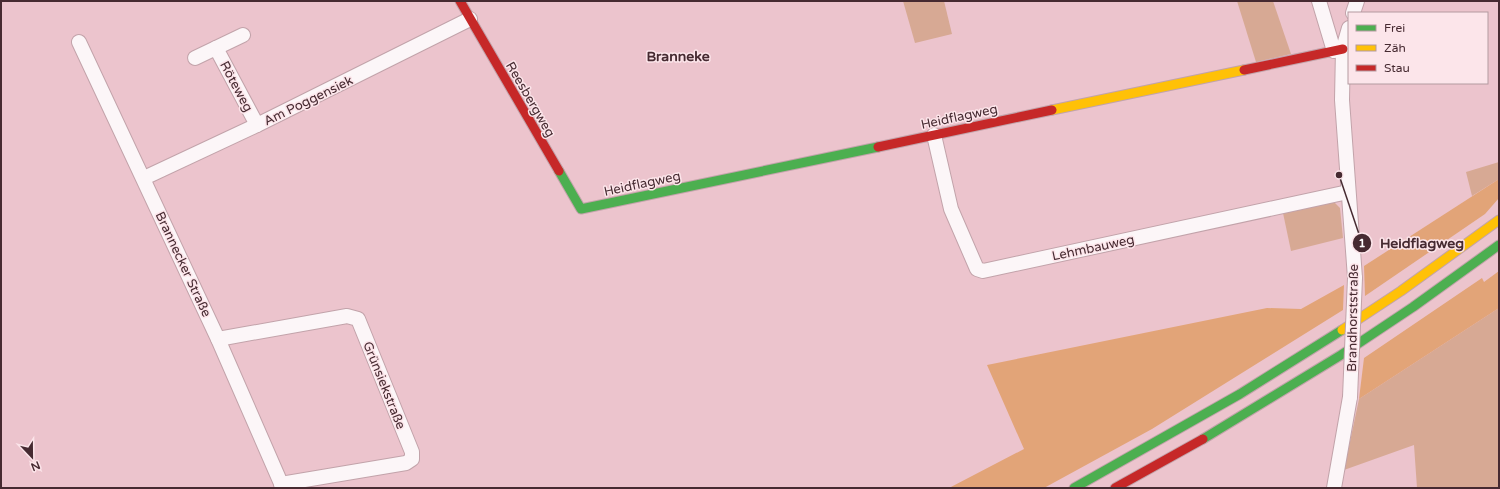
<svg xmlns="http://www.w3.org/2000/svg" width="1500" height="489" font-family="'Varela Round',sans-serif">
	<style>
		.green { fill: #d7a994 }
		.forest { fill: #e2a478 }
		.lines { fill: none; stroke-linecap: round; stroke-linejoin: round }
		.street-casing { stroke: #c2a3aa; stroke-width: 16 }
		.fast-casing { stroke: #c2a3aa; stroke-width: 11 }
		.slow-casing { stroke: #c2a3aa; stroke-width: 11 }
		.jam-casing { stroke: #c2a3aa; stroke-width: 11 }
		.street { stroke: #fcf6f8; stroke-width: 14 }
		.fast { stroke: #4caf50; stroke-width: 9 }
		.slow { stroke: #ffc107; stroke-width: 9 }
		.jam { stroke: #c62828; stroke-width: 9 }
		.street-bridge-casing { stroke: #c2a3aa; stroke-width: 16; stroke-linecap: butt }
		.street-bridge { stroke: #fcf6f8; stroke-width: 14 }
		.labels { text-anchor: middle; stroke-width: 3; stroke-linejoin: round; paint-order: stroke }
		.street-label { font-size: 13px; fill: #462a31; stroke: #fce5ea }
		.neighbourhood-label { font-size: 14px; font-weight: bold; fill: #462a31; stroke: #fce5ea }
		.leader { fill: none; stroke: #462a31; stroke-width: 1.5 }
		.callout-dot { fill: #462a31; stroke: #fce5ea; stroke-width: 1.5 }
		.mark-label { font-size: 12px; text-anchor: middle; font-weight: bold; fill: #fff }
		.callout-label { font-size: 14px; text-anchor: middle; font-weight: bold; fill: #462a31; stroke: #fce5ea; stroke-width: 3; stroke-linejoin: round; paint-order: stroke }
	</style>
	<rect width="100%" height="100%" fill="#ecc4cd"/>
	<g class="green">
		<path d="M 903,1 L 944,1 L 952,34 L 915,43 Z"/>
		<path d="M 1237,1 L 1273,1 L 1291,54 L 1256,62 Z"/>
		<path d="M 1499,162 L 1499,179 L 1472,196 L 1466,172 Z"/>
		<path d="M 1325,203 L 1335,203 L 1340,208 L 1343,238 L 1291,251 L 1283,213 Z"/>
		<path d="M 1499,308 L 1499,488 L 1417,488 L 1414,445 L 1344,470 L 1359,399 Z"/>
	</g>
	<g class="forest">
		<path d="M 1499,179 L 1499,198 L 1485,214 L 1365,296 L 1364,266 Z"/>
		<path d="M 1499,271 L 1499,308 L 1359,399 L 1364,358 L 1482,278 L 1484,282 Z"/>
		<path d="M 1344,285 L 1343,310 L 1152,429 L 1044,488 L 949,488 L 1024,449 L 987,365 L 1267,308 L 1301,309 Z"/>
	</g>
	<g class="lines">
		<g class="street-casing">
			<g id="street">
				<path d="M 1319,1 L 1334,51"/>
				<path d="M 1353,13 L 1357,1"/>
				<path d="M 1349,28 L 1343,49 L 1342,100 L 1355,278"/>
				<path d="M 79,42 L 218,339 L 283,488"/>
				<path d="M 216,48 L 257,125"/>
				<path d="M 195,58 L 243,35"/>
				<path d="M 934,135 L 951,209 L 977,269 L 983,271 L 1348,192"/>
				<path d="M 144,178 L 257,125 L 470,19"/>
				<path d="M 218,339 L 347,316 L 358,319 L 412,452 L 412,459 L 406,463 L 281,484"/>
				<path d="M 1334,488 L 1350,397"/>
			</g>
		</g>
		<g class="fast-casing">
			<g id="fast">
				<path d="M 559,171 L 581,209 L 878,147"/>
				<path d="M 1203,439 L 1341,355 L 1413,307 L 1499,245"/>
				<path d="M 1074,488 L 1240,394 L 1342,330"/>
			</g>
		</g>
		<g class="slow-casing">
			<g id="slow">
				<path d="M 1052,110 L 1244,70"/>
				<path d="M 1342,330 L 1401,291 L 1499,220"/>
			</g>
		</g>
		<g class="jam-casing">
			<g id="jam">
				<path d="M 460,1 L 559,171"/>
				<path d="M 1244,70 L 1343,49"/>
				<path d="M 878,147 L 1052,110"/>
				<path d="M 1115,488 L 1203,439"/>
			</g>
		</g>
		<use href="#street" class="street"/>
		<use href="#fast" class="fast"/>
		<use href="#slow" class="slow"/>
		<use href="#jam" class="jam"/>
		<g class="street-bridge-casing">
			<path id="street-bridge" d="M 1350,397 L 1355,278"/>
		</g>
		<use href="#street-bridge" class="street-bridge"/>
	</g>
	<g class="labels">
		<g class="street-label">
			<text transform="translate(237 86) rotate(62)" y="5">Röteweg</text>
			<text transform="translate(531 99) rotate(60)" y="5">Reesbergweg</text>
			<text transform="translate(308 100) rotate(-26)" y="5">Am Poggensiek</text>
			<text transform="translate(959 116) rotate(-12)" y="5">Heidflagweg</text>
			<text transform="translate(642 183) rotate(-12)" y="5">Heidflagweg</text>
			<text transform="translate(1093 247) rotate(-12)" y="5">Lehmbauweg</text>
			<text transform="translate(184 264) rotate(65)" y="5">Brannecker Straße</text>
			<text transform="translate(1352 318) rotate(-89)" y="5">Brandhorststraße</text>
			<text transform="translate(385 385) rotate(68)" y="5">Grünsiekstraße</text>
		</g>
		<g class="neighbourhood-label">
			<text x="678" y="61">Branneke</text>
		</g>
	</g>
	<path class="leader" d="M1339 175L1362 243"/>
	<g class="callout-dot">
		<circle cx="1339" cy="175" r="4"/>
		<circle cx="1362" cy="243" r="10"/>
	</g>
	<g class="mark-label">
		<text x="1362" y="247">1</text>
	</g>
	<g class="callout-label">
		<text x="1422" y="248">Heidflagweg</text>
	</g>
	<rect width="1500" height="489" fill="none" stroke="#462a31" stroke-width="4"/>
	<rect x="1348" y="12" width="140" height="72" fill="#fce5ea" stroke="#b39aa0"/>
	<rect x="1356" y="25" width="20" height="6" fill="#4caf50" stroke="#b39aa0"/>
	<text x="1384" y="32" font-size="12" fill="#462a31">Frei</text>
	<rect x="1356" y="45" width="20" height="6" fill="#ffc107" stroke="#b39aa0"/>
	<text x="1384" y="52" font-size="12" fill="#462a31">Zäh</text>
	<rect x="1356" y="65" width="20" height="6" fill="#c62828" stroke="#b39aa0"/>
	<text x="1384" y="72" font-size="12" fill="#462a31">Stau</text>
	<g transform="translate(32 457) rotate(158)" stroke="#fce5ea" stroke-width="3" paint-order="stroke">
	<path d="M0-3L7 15L0 10L-7 15Z" fill="#462a31"/>
	<text y="-6" font-size="11" font-weight="bold" text-anchor="middle" fill="#462a31">N</text>
	</g>
</svg>
